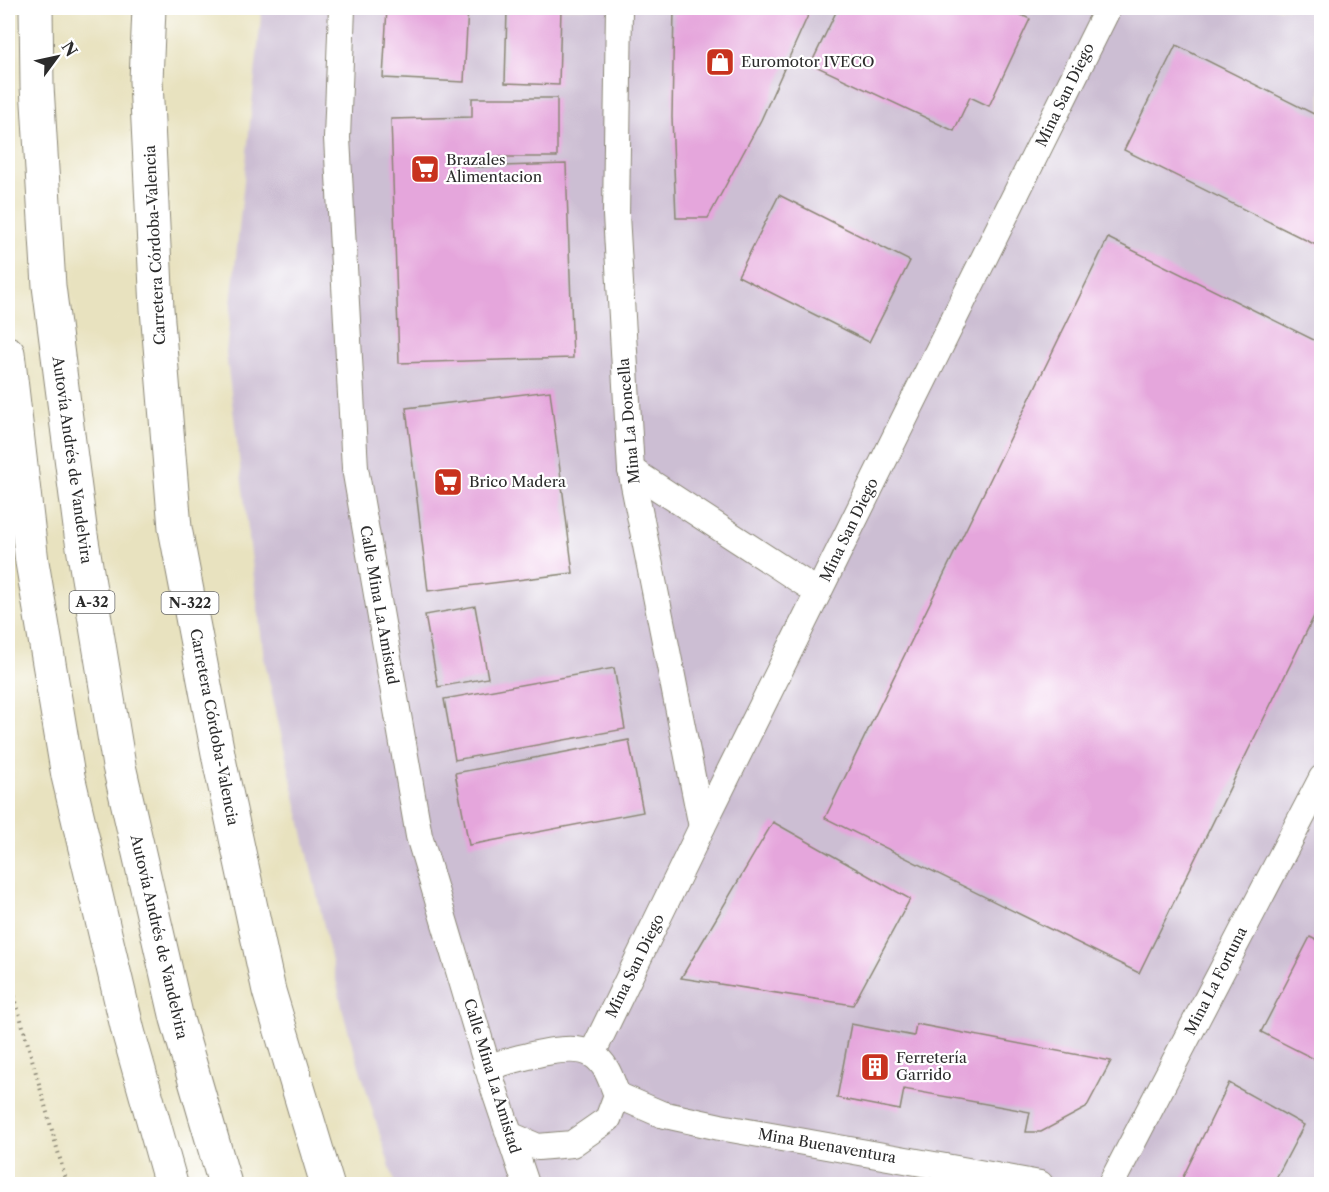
<svg xmlns="http://www.w3.org/2000/svg" width="1329" height="1192" font-family="'Libre Caslon Text',serif">
	<style>
		.industrial { fill: #ccbed3 }
		.building { fill: #e5a6dc }
		.lines { fill: none; stroke-linecap: round; stroke-linejoin: round }
		.street-casing { stroke: #8a8675; stroke-width: 28 }
		.highway-casing { stroke: #8a8675; stroke-width: 35 }
		.path { stroke: #8a8675; stroke-width: 4; stroke-dasharray: 1.5 4.5; stroke-linecap: butt }
		.street { stroke: #fff; stroke-width: 26 }
		.highway { stroke: #fff; stroke-width: 33 }
		.labels { text-anchor: middle; stroke-width: 4.5; stroke-linejoin: round; paint-order: stroke }
		.shield { fill: #fff; stroke: #6b6b6b; stroke-width: 1.5 }
		.shield-label { font-size: 14px; font-weight: bold; fill: #2b2b2b }
		.poi-label { font-size: 15px; fill: #2b2b2b; stroke: #fff; text-anchor: start }
		.street-label { font-size: 15px; fill: #2b2b2b; stroke: #fff }
	</style>
	<rect width="100%" height="100%" fill="#fff"/>
	<filter id="ink" filterUnits="userSpaceOnUse"><feTurbulence type="fractalNoise" baseFrequency=".0167" numOctaves="2"/><feDisplacementMap in="SourceGraphic" scale="12" xChannelSelector="R" yChannelSelector="G"/><feConvolveMatrix kernelMatrix="1 2 1 2 8 2 1 2 1" color-interpolation-filters="sRGB"/></filter>
	<filter id="wash" filterUnits="userSpaceOnUse"><feTurbulence type="fractalNoise" baseFrequency=".008" numOctaves="4" result="noise"/><feDisplacementMap in="SourceGraphic" scale="24" xChannelSelector="R" yChannelSelector="G"/><feGaussianBlur stdDeviation="1.35" result="paint"/><feColorMatrix in="noise" values="0 0 0 0 0 0 0 0 0 0 0 0 0 0 0 0 0 1.4 0 .05"/><feComposite in="paint" operator="in"/></filter>
	<g filter="url(#wash)">
		<rect width="100%" height="100%" fill="#e8e2bf"/>
		<path class="industrial" d="M 262,8 L 1321,8 L 1321,1184 L 395,1184 L 345,1020 L 264,658 L 226,353 Z"/>
		<g id="blocks">
			<g class="building">
				<path d="M 387,8 L 468,8 L 464,82 L 383,78 Z"/>
				<path d="M 494,8 L 561,8 L 559,85 L 505,83 L 507,10 L 494,9 Z"/>
				<path d="M 674,8 L 803,8 L 810,11 L 761,120 L 708,218 L 676,218 L 672,117 Z"/>
				<path d="M 838,8 L 1006,8 L 1030,19 L 989,106 L 970,97 L 954,131 L 811,64 Z"/>
				<path d="M 1176,45 L 1322,118 L 1322,248 L 1124,150 Z"/>
				<path d="M 472,98 L 557,98 L 557,157 L 473,157 L 474,167 L 566,164 L 573,358 L 399,363 L 391,119 L 472,117 Z"/>
				<path d="M 779,195 L 910,261 L 869,342 L 738,276 Z"/>
				<path d="M 1108,238 L 1322,344 L 1322,600 L 1139,973 L 825,818 Z"/>
				<path d="M 550,391 L 573,573 L 428,591 L 406,408 Z"/>
				<path d="M 475,606 L 488,678 L 438,687 L 425,615 Z"/>
				<path d="M 614,668 L 625,729 L 455,760 L 444,699 Z"/>
				<path d="M 629,740 L 643,812 L 469,845 L 455,773 Z"/>
				<path d="M 773,822 L 910,899 L 853,1005 L 681,978 Z"/>
				<path d="M 1310,937 L 1322,943 L 1322,1063 L 1261,1032 Z"/>
				<path d="M 851,1024 L 914,1036 L 916,1024 L 1111,1061 L 1086,1108 L 1041,1132 L 1026,1132 L 1030,1112 L 904,1089 L 900,1110 L 837,1098 Z"/>
				<path d="M 1229,1083 L 1304,1125 L 1273,1184 L 1187,1184 L 1181,1181 Z"/>
			</g>
		</g>
	</g>
	<g filter="url(#ink)">
		<use href="#blocks" fill-opacity="0" stroke="#8a8675" stroke-width="1.5"/>
		<g class="lines">
			<g class="street-casing">
				<g id="street">
					<path d="M 342,8 L 337,138 L 355,468 L 419,836 L 495,1092 L 526,1184"/>
					<path d="M 619,8 L 616,215 L 631,470 L 702,827"/>
					<path d="M 631,470 L 818,592"/>
					<path d="M 592,1054 L 702,827 L 1108,8"/>
					<path d="M 487,1067 C 512,1061 571,1040 593,1055 C 607,1064 611,1080 617,1095 L 608,1119 L 572,1144 L 538,1147 L 510,1135"/>
					<path d="M 617,1095 L 661,1114 L 720,1127 L 1040,1184"/>
					<path d="M 1111,1184 L 1322,778"/>
				</g>
			</g>
			<g class="highway-casing">
				<g id="highway">
					<path d="M 36,8 L 37,86 L 49,286 L 81,535 L 119,766 L 177,1019 L 225,1184"/>
					<path d="M 149,8 L 146,81 L 157,309 L 175,528 L 220,764 L 269,991 L 327,1184"/>
					<path d="M 8,353 L 32,562 L 68,776 L 128,1031 L 171,1184"/>
				</g>
			</g>
			<path class="path" d="M 8,973 L 67,1184"/>
			<use href="#street" class="street"/>
			<use href="#highway" class="highway"/>
		</g>
	</g>
	<defs>
		<g id="shop-square" transform="scale(1.5)"><rect x="-9" y="-9" width="18" height="18" rx="4" fill="#c8321e" stroke="#fff"/><path d="M-5-2.5h2.3a2.7 3.5 0 0 1 5.4 0H5L5.5 6h-11ZM-1.5-2.5h3a1.5 2.3 0 0 0-3 0Z" fill="#fff"/></g>
		<g id="supermarket-square" transform="scale(1.5)"><rect x="-9" y="-9" width="18" height="18" rx="4" fill="#c8321e" stroke="#fff"/><path d="M-6-5.5h2.5l.6 2H6L4.5 2H-2.5L-4.4-4H-6ZM-1.5 3.2a1.3 1.3 0 1 0 .1 0ZM3 3.2a1.3 1.3 0 1 0 .1 0Z" fill="#fff"/></g>
		<g id="building-square" transform="scale(1.5)"><rect x="-9" y="-9" width="18" height="18" rx="4" fill="#c8321e" stroke="#fff"/><path d="M-4-6H4V6H1V3H-1V6H-4ZM-2.5-4.3h1.7v1.8h-1.7ZM.8-4.3h1.7v1.8H.8ZM-2.5-1h1.7V.8h-1.7ZM.8-1h1.7V.8H.8Z" fill="#fff"/></g>
	</defs>
	<g fill-rule="evenodd">
		<use href="#shop-square" x="720" y="62"/>
		<use href="#supermarket-square" x="425" y="169"/>
		<use href="#supermarket-square" x="448" y="482"/>
		<use href="#building-square" x="875" y="1067"/>
	</g>
	<g class="labels">
		<g class="shield">
			<rect x="69.5" y="591" width="45" height="22" rx="4.5"/>
			<rect x="161.5" y="592" width="57" height="22" rx="4.5"/>
		</g>
		<g class="shield-label">
			<text x="92" y="607">A-32</text>
			<text x="190" y="608">N-322</text>
		</g>
		<g class="poi-label">
			<text x="741" y="67">Euromotor IVECO</text>
			<text x="446" y="165">Brazales<tspan x="446" dy="17">Alimentacion</tspan></text>
			<text x="469" y="487">Brico Madera</text>
			<text x="896" y="1063">Ferretería<tspan x="896" dy="17">Garrido</tspan></text>
		</g>
		<g class="street-label">
			<text transform="translate(1065 95) rotate(-64)" y="5">Mina San Diego</text>
			<text transform="translate(155 245) rotate(-93)" y="5">Carretera Córdoba-Valencia</text>
			<text transform="translate(629 421) rotate(-95)" y="5">Mina La Doncella</text>
			<text transform="translate(72 460) rotate(82)" y="5">Autovía Andrés de Vandelvira</text>
			<text transform="translate(849 530) rotate(-64)" y="5">Mina San Diego</text>
			<text transform="translate(379 605) rotate(80)" y="5">Calle Mina La Amistad</text>
			<text transform="translate(214 727) rotate(79)" y="5">Carretera Córdoba-Valencia</text>
			<text transform="translate(159 937) rotate(77)" y="5">Autovía Andrés de Vandelvira</text>
			<text transform="translate(635 966) rotate(-64)" y="5">Mina San Diego</text>
			<text transform="translate(1216 981) rotate(-63)" y="5">Mina La Fortuna</text>
			<text transform="translate(492 1076) rotate(73)" y="5">Calle Mina La Amistad</text>
			<text transform="translate(827 1146) rotate(10)" y="5">Mina Buenaventura</text>
		</g>
	</g>
	<rect width="1329" height="1192" fill="none" stroke="#fff" stroke-width="30"/>
	<g transform="translate(57 57) rotate(57)" stroke="#ffffff" stroke-width="4.5" paint-order="stroke">
	<path d="M0-4.5L10 22L0 15L-10 22Z" fill="#2b2b2b"/>
	<text y="-9" font-size="16" font-weight="bold" text-anchor="middle" fill="#2b2b2b">N</text>
	</g>
</svg>
